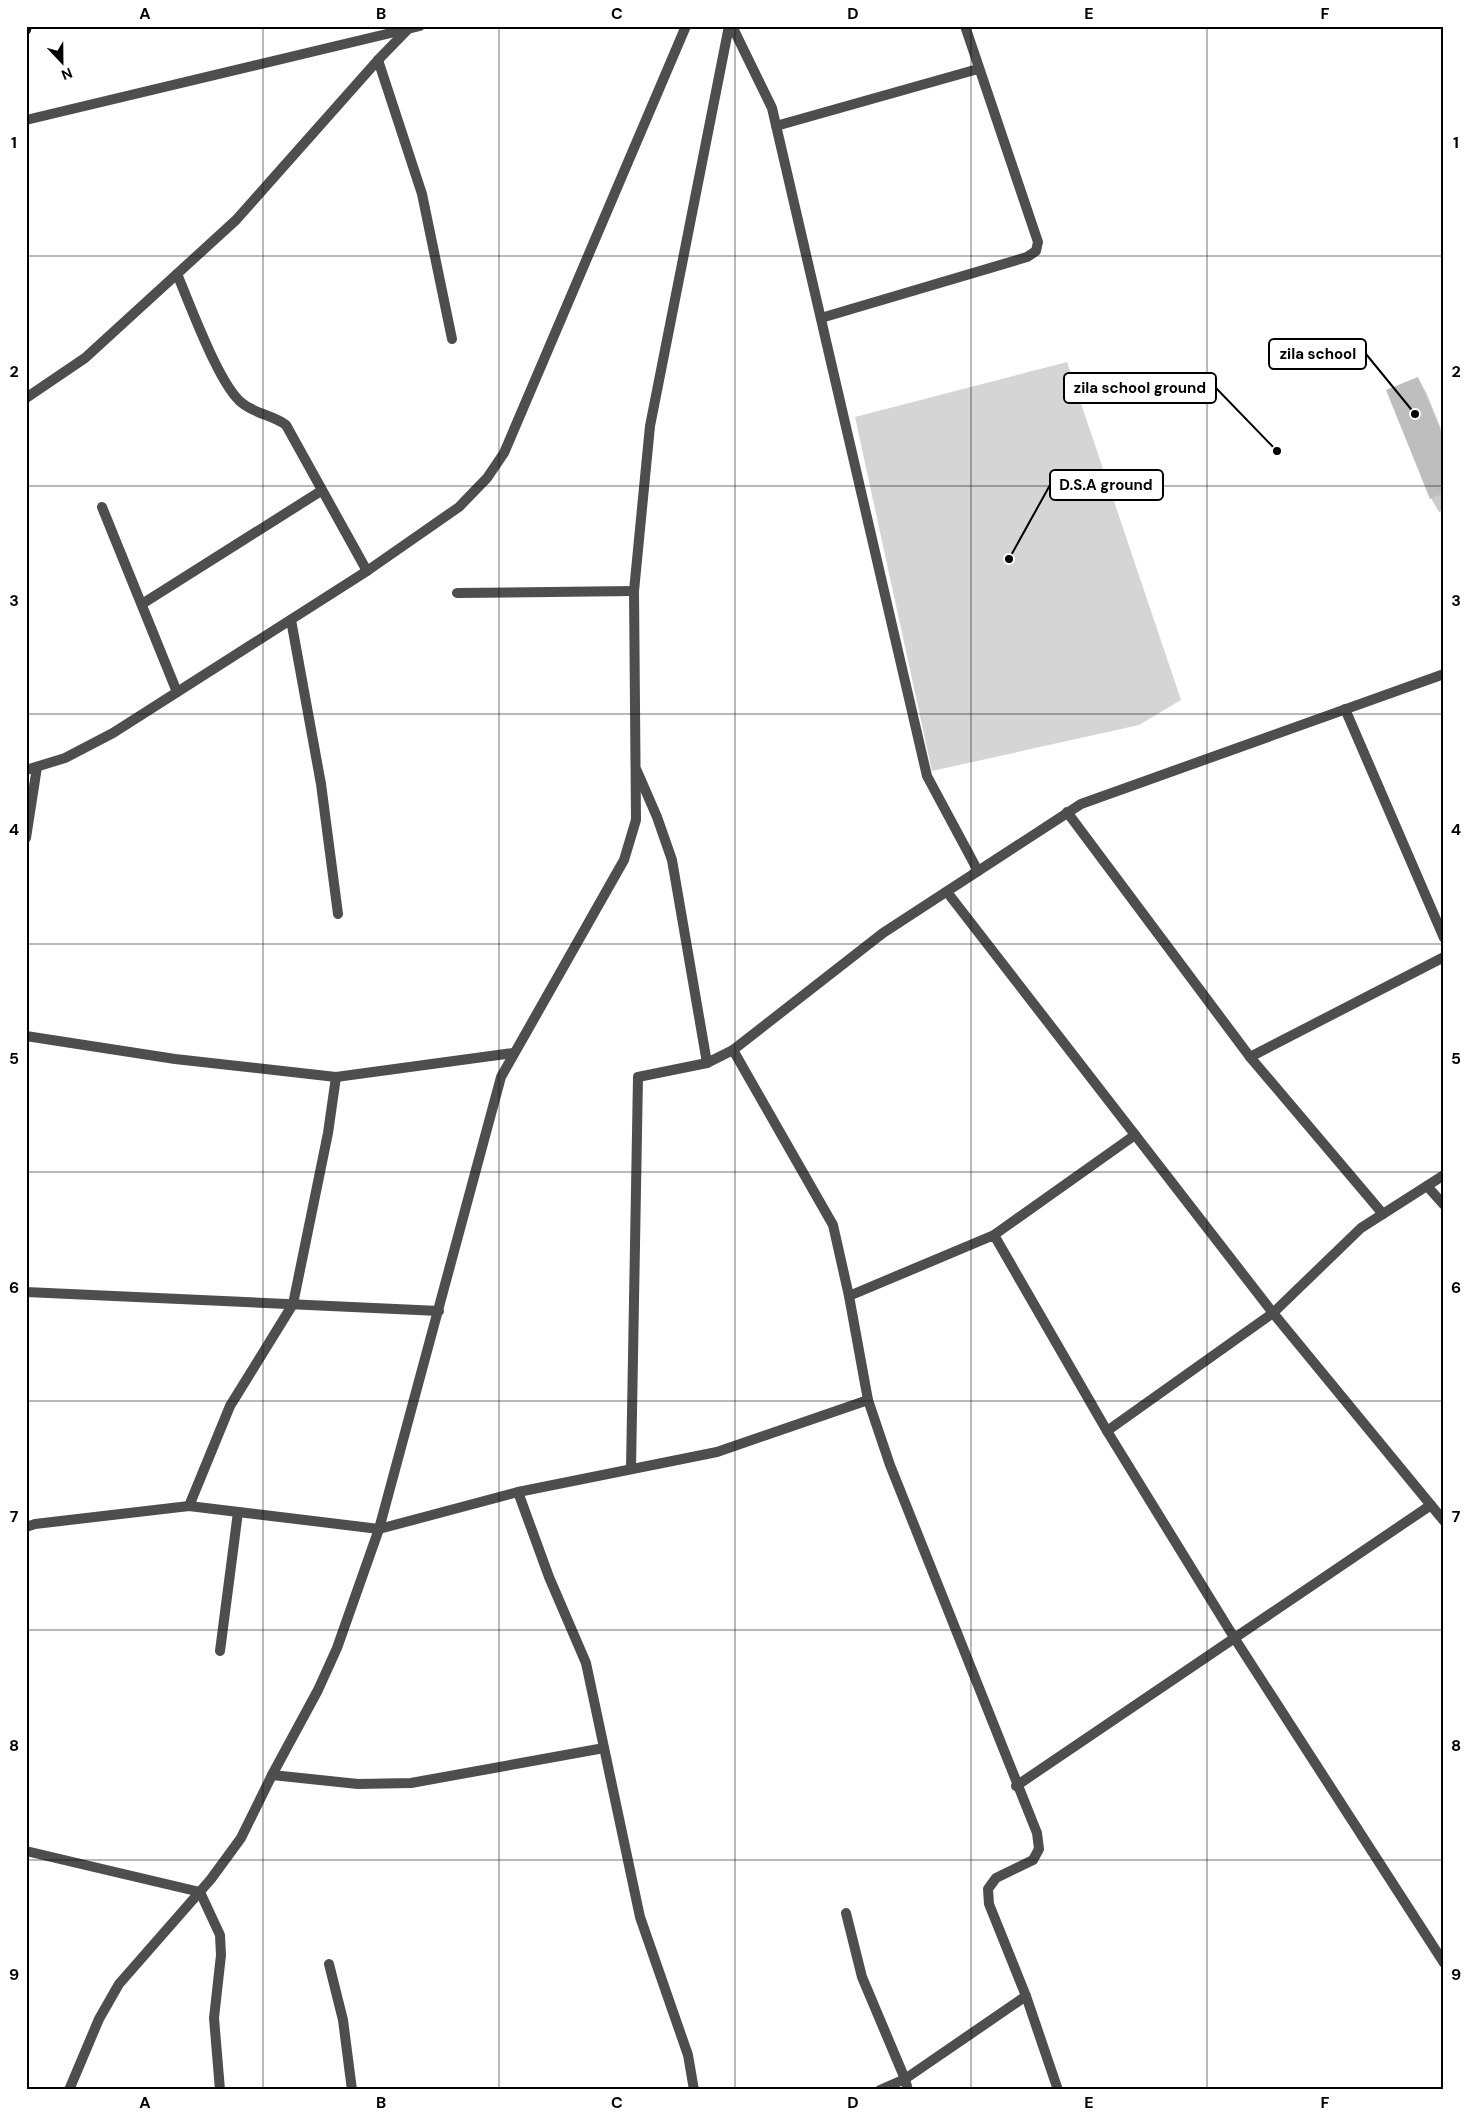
<svg xmlns="http://www.w3.org/2000/svg" width="1470" height="2116" font-family="'DM Sans',sans-serif">
	<style>
		.green { fill: #d5d5d5 }
		.shadow { fill: #0003 }
		.building { fill: #bebebe }
		.lines { fill: none; stroke-linecap: round; stroke-linejoin: round }
		.street { stroke: #4e4e4e; stroke-width: 10 }
		.secondary { stroke: #1b1b1b; stroke-width: 10 }
		.grid { fill: none; stroke: #000; stroke-width: 1; stroke-opacity: 0.55 }
		.leader { fill: none; stroke: #000; stroke-width: 2 }
		.callout-dot { fill: #000; stroke: #fff; stroke-width: 2 }
		.callout { fill: #fff; stroke: #000; stroke-width: 2 }
		.callout-label { font-size: 15px; text-anchor: middle; font-weight: bold; fill: #000 }
		.neatline { fill: none; stroke: #000; stroke-width: 2 }
		.grid-label { font-size: 16px; text-anchor: middle; font-weight: bold; fill: #000 }
	</style>
	<rect width="100%" height="100%" fill="#fff"/>
	<path class="green" d="M 1067,362 L 1181,700 L 1139,725 L 932,771 L 855,417 Z"/>
	<path class="shadow" d="M 1418,378 L 1426,392 L 1444,436 L 1444,510 L 1439,512 L 1431,498 Z"/>
	<path class="building" d="M 1418,377 L 1444,439 L 1444,493 L 1430,499 L 1386,390 Z"/>
	<g class="lines">
		<g class="street">
			<path d="M 732,26 L 772,108 L 927,776 L 978,871"/>
			<path d="M 378,60 L 422,194 L 452,339"/>
			<path d="M 26,120 L 420,26"/>
			<path d="M 776,126 L 978,69"/>
			<path d="M 177,274 C 190,304 219,385 242,403 C 255,414 273,415 286,425 L 367,571"/>
			<path d="M 821,318 L 1027,257 L 1036,251 L 1038,242 L 965,26"/>
			<path d="M 26,398 L 85,358 L 236,220 L 378,60 L 411,26"/>
			<path d="M 102,507 L 177,692"/>
			<path d="M 457,593 L 634,591"/>
			<path d="M 142,604 L 321,491"/>
			<path d="M 291,620 L 321,784 L 338,914"/>
			<path d="M 1345,709 L 1444,938"/>
			<path d="M 26,770 L 65,758 L 113,733 L 367,571 L 459,507 L 487,478 L 504,453 L 686,26"/>
			<path d="M 637,771 L 657,817 L 672,860 L 707,1063 L 733,1050 L 833,1225 L 849,1296"/>
			<path d="M 1067,812 L 1250,1057 L 1444,957"/>
			<path d="M 26,838 L 37,767"/>
			<path d="M 947,892 L 1273,1313 L 1444,1521"/>
			<path d="M 26,1036 L 175,1059 L 336,1077 L 328,1133 L 293,1304 L 230,1406 L 189,1506"/>
			<path d="M 733,1050 L 883,933 L 1081,804 L 1444,674"/>
			<path d="M 1250,1057 L 1383,1214"/>
			<path d="M 336,1077 L 513,1053"/>
			<path d="M 1427,1186 L 1444,1205"/>
			<path d="M 994,1235 L 1135,1135"/>
			<path d="M 26,1292 L 439,1311"/>
			<path d="M 1107,1431 L 1273,1313 L 1361,1228 L 1444,1175"/>
			<path d="M 631,1469 L 638,1077 L 707,1063"/>
			<path d="M 518,1492 L 549,1577 L 586,1663 L 640,1917 L 688,2055 L 694,2090"/>
			<path d="M 26,1527 L 35,1524 L 189,1506 L 379,1529 L 518,1492 L 717,1452 L 868,1400"/>
			<path d="M 220,1651 L 238,1512"/>
			<path d="M 272,1775 L 358,1784 L 411,1783 L 604,1748"/>
			<path d="M 1016,1786 L 1431,1505"/>
			<path d="M 26,1851 L 200,1892 L 220,1935 L 221,1955 L 214,2018 L 220,2090"/>
			<path d="M 846,1913 L 862,1977 L 905,2079 L 880,2090"/>
			<path d="M 329,1964 L 343,2020 L 352,2090"/>
			<path d="M 1026,1996 L 1058,2090"/>
			<path d="M 69,2090 L 99,2019 L 119,1984 L 211,1879 L 241,1838 L 272,1775 L 318,1690 L 337,1648 L 379,1529 L 501,1077 L 624,860 L 636,820 L 634,591 L 650,426 L 729,26"/>
			<path d="M 908,2090 L 905,2079 L 1026,1996 L 989,1904 L 988,1889 L 996,1878 L 1033,1860 L 1039,1849 L 1037,1833 L 890,1465 L 868,1400 L 849,1296 L 994,1235 L 1107,1431 L 1235,1639 L 1444,1963"/>
		</g>
		<path class="secondary" d="M 26,30 L 27,26"/>
	</g>
	<path class="grid" d="M 263,26 L 263,2090M 499,26 L 499,2090M 735,26 L 735,2090M 971,26 L 971,2090M 1207,26 L 1207,2090M 26,256 L 1444,256M 26,486 L 1444,486M 26,714 L 1444,714M 26,944 L 1444,944M 26,1172 L 1444,1172M 26,1401 L 1444,1401M 26,1630 L 1444,1630M 26,1860 L 1444,1860"/>
	<path class="leader" d="M1415 414L1366 354M1277 451L1216 388M1009 559L1050 485"/>
	<g class="callout-dot">
		<circle cx="1415" cy="414" r="5"/>
		<circle cx="1277" cy="451" r="5"/>
		<circle cx="1009" cy="559" r="5"/>
	</g>
	<g class="callout">
		<rect x="1269" y="339" width="97" height="30" rx="5"/>
		<rect x="1064" y="373" width="152" height="30" rx="5"/>
		<rect x="1050" y="470" width="113" height="30" rx="5"/>
	</g>
	<g class="callout-label">
		<text x="1318" y="359">zila school</text>
		<text x="1140" y="393">zila school ground</text>
		<text x="1106" y="490">D.S.A ground</text>
	</g>
	<rect width="1470" height="2116" fill="none" stroke="#ffffff" stroke-width="55"/>
	<g transform="translate(62 62) rotate(158)" stroke="#ffffff" stroke-width="4" paint-order="stroke">
	<path d="M0-4L9 19L0 12L-9 19Z" fill="#000000"/>
	<text y="-8" font-size="14" font-weight="bold" text-anchor="middle" fill="#000000">N</text>
	</g>
	<rect x="28" y="28" width="1414" height="2060" class="neatline"/>
	<g class="grid-label">
		<text x="145" y="19">A</text>
		<text x="381" y="19">B</text>
		<text x="617" y="19">C</text>
		<text x="853" y="19">D</text>
		<text x="1089" y="19">E</text>
		<text x="1325" y="19">F</text>
		<text x="14" y="148">1</text>
		<text x="1456" y="148">1</text>
		<text x="14" y="377">2</text>
		<text x="1456" y="377">2</text>
		<text x="14" y="606">3</text>
		<text x="1456" y="606">3</text>
		<text x="14" y="835">4</text>
		<text x="1456" y="835">4</text>
		<text x="14" y="1064">5</text>
		<text x="1456" y="1064">5</text>
		<text x="14" y="1293">6</text>
		<text x="1456" y="1293">6</text>
		<text x="14" y="1522">7</text>
		<text x="1456" y="1522">7</text>
		<text x="14" y="1751">8</text>
		<text x="1456" y="1751">8</text>
		<text x="14" y="1980">9</text>
		<text x="1456" y="1980">9</text>
		<text x="145" y="2108">A</text>
		<text x="381" y="2108">B</text>
		<text x="617" y="2108">C</text>
		<text x="853" y="2108">D</text>
		<text x="1089" y="2108">E</text>
		<text x="1325" y="2108">F</text>
	</g>
</svg>
